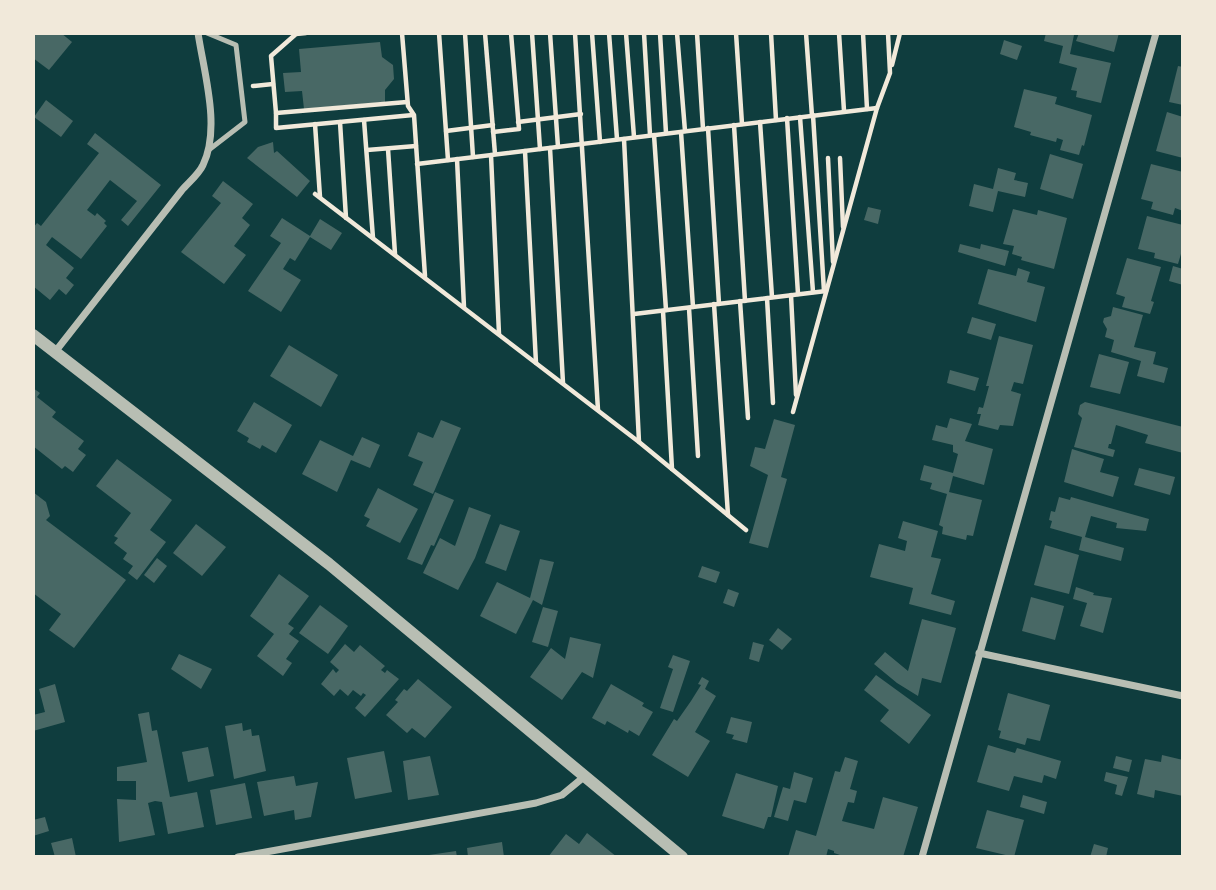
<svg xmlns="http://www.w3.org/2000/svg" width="1216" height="890" font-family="'PT Sans Narrow',sans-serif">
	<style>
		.building { fill: #486865 }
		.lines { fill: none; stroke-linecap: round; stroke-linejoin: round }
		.path { stroke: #f1e9da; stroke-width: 4.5 }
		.service { stroke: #b8beb3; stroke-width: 5 }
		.minor { stroke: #b8beb3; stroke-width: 7 }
		.tertiary { stroke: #b8beb3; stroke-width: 12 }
	</style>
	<rect width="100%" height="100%" fill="#0f3d3e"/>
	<g class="building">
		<path d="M 33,33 L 61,33 L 72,42 L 49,70 L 33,58 Z"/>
		<path d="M 1046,33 L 1074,35 L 1070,54 L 1111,63 L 1101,103 L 1076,97 L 1077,91 L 1071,90 L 1077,68 L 1059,63 L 1063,46 L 1044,41 Z"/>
		<path d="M 1079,33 L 1119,33 L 1114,52 L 1076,41 Z"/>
		<path d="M 1004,40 L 1022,46 L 1017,60 L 1000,54 Z"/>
		<path d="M 380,42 L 382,57 L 393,65 L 394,79 L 385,90 L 385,102 L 304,109 L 302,91 L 285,92 L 283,73 L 301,72 L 299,49 Z"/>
		<path d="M 1178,66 L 1183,67 L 1183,105 L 1169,102 Z"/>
		<path d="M 1024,89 L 1057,97 L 1055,104 L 1092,115 L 1084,146 L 1082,145 L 1079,155 L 1060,150 L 1063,140 L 1057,138 L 1056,142 L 1030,135 L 1031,132 L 1014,127 Z"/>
		<path d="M 46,100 L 73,121 L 61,137 L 34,117 Z"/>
		<path d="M 1167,112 L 1183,117 L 1183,158 L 1156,151 Z"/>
		<path d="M 95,133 L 161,185 L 128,226 L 121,220 L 137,201 L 110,180 L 87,210 L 95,216 L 97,213 L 106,221 L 104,223 L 107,226 L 81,259 L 52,237 L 46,245 L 74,268 L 66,278 L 74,285 L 66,295 L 59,289 L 50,300 L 33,286 L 33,228 L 37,223 L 41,226 L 99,153 L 87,144 Z"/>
		<path d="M 273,142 L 274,153 L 277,151 L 310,181 L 297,197 L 247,158 L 258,147 Z"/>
		<path d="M 1050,154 L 1083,164 L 1073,199 L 1040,189 Z"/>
		<path d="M 1151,164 L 1183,172 L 1183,211 L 1175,208 L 1173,215 L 1151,209 L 1153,202 L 1141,199 Z"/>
		<path d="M 998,168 L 1016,173 L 1014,180 L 1028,183 L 1025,197 L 998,191 L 993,212 L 969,206 L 974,184 L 993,189 Z"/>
		<path d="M 223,181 L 253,204 L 242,218 L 250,225 L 234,246 L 246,255 L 224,284 L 181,252 L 221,203 L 212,196 Z"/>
		<path d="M 868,207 L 881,210 L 878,224 L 864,220 Z"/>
		<path d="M 1013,209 L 1037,215 L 1038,210 L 1067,218 L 1054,269 L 1021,260 L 1022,257 L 1012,254 L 1014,246 L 1003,244 Z"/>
		<path d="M 1147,216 L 1183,225 L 1183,247 L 1178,264 L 1154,258 L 1155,253 L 1138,249 Z"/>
		<path d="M 282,218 L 310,236 L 320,219 L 342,233 L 331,250 L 310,237 L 295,261 L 290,258 L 283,269 L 301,280 L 281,312 L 248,291 L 281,243 L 270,236 Z"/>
		<path d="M 960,244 L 980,249 L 981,244 L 1009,251 L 1005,266 L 958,252 Z"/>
		<path d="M 1127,258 L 1161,267 L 1151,301 L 1154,302 L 1150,314 L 1122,307 L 1125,297 L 1116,294 Z"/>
		<path d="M 1173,266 L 1183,269 L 1183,285 L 1169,281 Z"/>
		<path d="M 1018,268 L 1030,272 L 1027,282 L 1045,287 L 1036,322 L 978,304 L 988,269 L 1016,276 Z"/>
		<path d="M 1113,307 L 1143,315 L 1134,347 L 1156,352 L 1153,364 L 1168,368 L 1164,383 L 1137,376 L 1141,361 L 1111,352 L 1114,340 L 1105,337 L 1107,329 L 1103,322 L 1104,318 L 1111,316 Z"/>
		<path d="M 972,317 L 996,324 L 991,340 L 967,333 Z"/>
		<path d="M 999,336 L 1033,345 L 1023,384 L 1014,382 L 1011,391 L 1021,394 L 1013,426 L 1000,425 L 998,430 L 978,425 L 981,414 L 977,414 L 979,407 L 983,408 L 989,386 L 986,386 Z"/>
		<path d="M 289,345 L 338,375 L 321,407 L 270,376 Z"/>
		<path d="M 1099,354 L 1129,362 L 1120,394 L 1090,387 Z"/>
		<path d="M 950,370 L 979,378 L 975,391 L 947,383 Z"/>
		<path d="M 33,388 L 40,393 L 37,397 L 56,412 L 52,417 L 84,441 L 78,449 L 86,455 L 73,472 L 65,466 L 62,469 L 33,446 Z"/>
		<path d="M 254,402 L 292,425 L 276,453 L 262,445 L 260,449 L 247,442 L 249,438 L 237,431 Z"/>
		<path d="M 1085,402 L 1183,427 L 1183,453 L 1145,443 L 1148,435 L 1116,425 L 1111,444 L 1109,444 L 1108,448 L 1115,450 L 1113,457 L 1074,447 L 1082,418 L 1078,414 L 1080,405 Z"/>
		<path d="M 950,418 L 972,424 L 965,441 L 993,449 L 984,485 L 953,476 L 949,492 L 982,500 L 973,536 L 967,535 L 966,540 L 942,534 L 943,527 L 939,525 L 947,494 L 930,489 L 932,483 L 920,480 L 924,465 L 953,473 L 958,454 L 953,452 L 953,445 L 932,440 L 936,425 L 947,428 Z"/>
		<path d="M 774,419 L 795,425 L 781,477 L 787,479 L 768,548 L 749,543 L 768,475 L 750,466 L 755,447 L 765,449 Z"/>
		<path d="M 441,420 L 461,428 L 433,494 L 413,485 L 423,462 L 408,456 L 418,432 L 433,438 Z"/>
		<path d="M 362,437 L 380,445 L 370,468 L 351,460 L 337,492 L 302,474 L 320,440 L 353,456 Z"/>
		<path d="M 1072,449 L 1104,459 L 1100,472 L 1119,477 L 1113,497 L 1064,482 Z"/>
		<path d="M 117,459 L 172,500 L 150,530 L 166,542 L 137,580 L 128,573 L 133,566 L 123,559 L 127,553 L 114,543 L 118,538 L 114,536 L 131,513 L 96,486 Z"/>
		<path d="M 1139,468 L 1175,477 L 1170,495 L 1134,485 Z"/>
		<path d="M 378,488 L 418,509 L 400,543 L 366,526 L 370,519 L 364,516 Z"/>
		<path d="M 33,492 L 46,502 L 50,516 L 46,520 L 126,580 L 74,648 L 49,630 L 61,614 L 33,593 Z"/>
		<path d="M 435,492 L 454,500 L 434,546 L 431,545 L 422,565 L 407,559 Z"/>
		<path d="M 1059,497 L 1070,500 L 1071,497 L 1149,519 L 1146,531 L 1116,528 L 1117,523 L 1091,516 L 1085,537 L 1124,548 L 1121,561 L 1079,550 L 1082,537 L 1050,528 L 1052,521 L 1049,520 L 1051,511 L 1055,512 Z"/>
		<path d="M 469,507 L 491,515 L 475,558 L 458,590 L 423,573 L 440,538 L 455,546 Z"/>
		<path d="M 903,521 L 938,531 L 931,557 L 941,559 L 931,594 L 955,601 L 951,615 L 909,604 L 913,588 L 870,577 L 879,544 L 905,551 L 907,541 L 898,538 Z"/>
		<path d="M 196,524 L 226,547 L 202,576 L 173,553 Z"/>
		<path d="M 500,524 L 520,531 L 506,571 L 485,563 Z"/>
		<path d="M 1045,545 L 1079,555 L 1069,594 L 1034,585 Z"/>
		<path d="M 157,558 L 167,566 L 154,583 L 144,575 Z"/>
		<path d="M 540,559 L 554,562 L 542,605 L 533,600 L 516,634 L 480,616 L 497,582 L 530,598 Z"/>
		<path d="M 702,566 L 720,572 L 716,583 L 698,577 Z"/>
		<path d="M 279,574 L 309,596 L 288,624 L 294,628 L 289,634 L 299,641 L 286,659 L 292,663 L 283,676 L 257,656 L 274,634 L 250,616 Z"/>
		<path d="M 1076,587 L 1094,593 L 1093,595 L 1112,598 L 1103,633 L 1080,626 L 1087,603 L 1073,599 Z"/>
		<path d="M 728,589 L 739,593 L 734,607 L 723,603 Z"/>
		<path d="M 1031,597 L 1064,606 L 1055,640 L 1022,631 Z"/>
		<path d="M 320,605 L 348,626 L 328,654 L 299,633 Z"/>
		<path d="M 543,607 L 558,611 L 548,647 L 532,642 Z"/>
		<path d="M 922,619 L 956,628 L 941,683 L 922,678 L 918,696 L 897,683 L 874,664 L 885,652 L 908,671 Z"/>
		<path d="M 778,628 L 792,639 L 782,650 L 769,640 Z"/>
		<path d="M 570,637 L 601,644 L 593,678 L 582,672 L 562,700 L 530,677 L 551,648 L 565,659 Z"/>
		<path d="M 753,642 L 764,645 L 759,662 L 749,659 Z"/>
		<path d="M 345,644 L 354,652 L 360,645 L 385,666 L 381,670 L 385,673 L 387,670 L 399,679 L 365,717 L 355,708 L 366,695 L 363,693 L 361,696 L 353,690 L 348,696 L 340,689 L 334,696 L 321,684 L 333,669 L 336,673 L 339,670 L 330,662 Z"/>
		<path d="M 179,654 L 212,669 L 201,689 L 171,669 Z"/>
		<path d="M 673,655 L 690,661 L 673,712 L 660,708 L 673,669 L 668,667 Z"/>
		<path d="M 876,675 L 931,715 L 909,744 L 880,721 L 889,710 L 864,690 Z"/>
		<path d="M 702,677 L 709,681 L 705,689 L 716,696 L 695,732 L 710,741 L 688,777 L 652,755 L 674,719 L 677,721 L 691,701 L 701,685 L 698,684 Z"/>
		<path d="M 418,679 L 452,707 L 425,738 L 412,728 L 407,733 L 386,715 L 398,702 L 395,700 L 404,689 L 407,691 Z"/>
		<path d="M 55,684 L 65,722 L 33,731 L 33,715 L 45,712 L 39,689 Z"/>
		<path d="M 611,684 L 644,703 L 642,706 L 653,712 L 639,736 L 629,730 L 628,733 L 607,721 L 605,725 L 592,718 Z"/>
		<path d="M 1008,693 L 1050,705 L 1040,741 L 1027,738 L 1025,745 L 999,738 L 1001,731 L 998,730 Z"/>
		<path d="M 149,712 L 152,731 L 157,730 L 170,797 L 197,792 L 204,827 L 168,834 L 162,802 L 155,801 L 148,803 L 155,835 L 119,842 L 117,799 L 136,800 L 136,781 L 117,781 L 117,767 L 147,762 L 138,714 Z"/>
		<path d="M 731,717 L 752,722 L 747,743 L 732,739 L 734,735 L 726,733 Z"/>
		<path d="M 242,723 L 243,731 L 251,729 L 252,736 L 259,735 L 266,771 L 234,779 L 225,726 Z"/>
		<path d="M 988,745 L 1015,753 L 1017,748 L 1061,761 L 1056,779 L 1044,775 L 1042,783 L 1014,776 L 1009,791 L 977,782 Z"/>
		<path d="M 208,747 L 214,776 L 188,782 L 182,752 Z"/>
		<path d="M 384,751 L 392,792 L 355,799 L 347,758 Z"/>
		<path d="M 1162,755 L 1183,760 L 1183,796 L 1155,790 L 1154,798 L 1137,794 L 1145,759 L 1161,762 Z"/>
		<path d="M 430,756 L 439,795 L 408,800 L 403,761 Z"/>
		<path d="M 1116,756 L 1132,760 L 1129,772 L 1113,768 Z"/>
		<path d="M 845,757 L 858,761 L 850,789 L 857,791 L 854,803 L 848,802 L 842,821 L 874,829 L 883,797 L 918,807 L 903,857 L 846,857 L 834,853 L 834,851 L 828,849 L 826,857 L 788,857 L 796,830 L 816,836 L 835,771 L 840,772 Z"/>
		<path d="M 794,772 L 813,778 L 806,803 L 794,800 L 788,821 L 774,817 L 783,787 L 790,789 Z"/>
		<path d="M 1106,772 L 1128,777 L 1122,796 L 1115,794 L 1117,785 L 1104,781 Z"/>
		<path d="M 736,773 L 778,786 L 771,817 L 768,817 L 764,829 L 722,816 Z"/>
		<path d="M 294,776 L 296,786 L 318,782 L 311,817 L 295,820 L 294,810 L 264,816 L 257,782 Z"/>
		<path d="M 245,783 L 252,818 L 216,825 L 210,790 Z"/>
		<path d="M 1023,795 L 1047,802 L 1044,814 L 1020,807 Z"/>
		<path d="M 987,810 L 1024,820 L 1014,857 L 976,848 Z"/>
		<path d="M 45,817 L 49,831 L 33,836 L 33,820 Z"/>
		<path d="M 587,833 L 617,857 L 548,857 L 566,834 L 579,844 Z"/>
		<path d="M 72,838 L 76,857 L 55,857 L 51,843 Z"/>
		<path d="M 502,842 L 504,857 L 468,857 L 467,848 Z"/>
		<path d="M 1094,844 L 1108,848 L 1106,857 L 1090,857 Z"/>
		<path d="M 456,851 L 457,857 L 429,857 L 429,855 Z"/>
	</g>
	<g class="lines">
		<g class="path">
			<path d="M 306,33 L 296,34 L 271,56 L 276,113 L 407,102"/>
			<path d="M 402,33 L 408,106 L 414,115 L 425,276"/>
			<path d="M 439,33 L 448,160"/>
			<path d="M 465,33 L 473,157"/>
			<path d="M 485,33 L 495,154"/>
			<path d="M 532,33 L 540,149"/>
			<path d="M 550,33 L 558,147"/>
			<path d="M 575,33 L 598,410"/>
			<path d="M 592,33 L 600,142"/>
			<path d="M 609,33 L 617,139"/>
			<path d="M 626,33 L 634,137"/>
			<path d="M 644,33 L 650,135"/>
			<path d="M 660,33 L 666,133"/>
			<path d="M 677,33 L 685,131"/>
			<path d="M 697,33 L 703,129"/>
			<path d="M 736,33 L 742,124"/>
			<path d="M 771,33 L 776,120"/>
			<path d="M 806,33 L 812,116"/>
			<path d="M 839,33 L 844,111"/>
			<path d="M 863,33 L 867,109"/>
			<path d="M 892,65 L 900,33"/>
			<path d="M 253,86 L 273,84"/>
			<path d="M 276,113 L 276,128 L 413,115"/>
			<path d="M 813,115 L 824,291"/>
			<path d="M 800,117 L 813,292"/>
			<path d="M 787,118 L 798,294"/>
			<path d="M 364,120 L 373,238"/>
			<path d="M 340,122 L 346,218"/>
			<path d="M 518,122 L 581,114"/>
			<path d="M 760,122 L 772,297"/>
			<path d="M 315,124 L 320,197"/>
			<path d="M 734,125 L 745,301"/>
			<path d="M 708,128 L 719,304"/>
			<path d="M 446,131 L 493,125"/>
			<path d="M 493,132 L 519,129 L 511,33"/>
			<path d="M 681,132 L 693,307"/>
			<path d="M 654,135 L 666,310"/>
			<path d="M 624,139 L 639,442"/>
			<path d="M 550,148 L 563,383"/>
			<path d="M 388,149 L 395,254"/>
			<path d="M 367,150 L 416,146"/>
			<path d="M 525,151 L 536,363"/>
			<path d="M 491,155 L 499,334"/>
			<path d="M 828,158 L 833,262"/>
			<path d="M 840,158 L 843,227"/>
			<path d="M 457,159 L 464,307"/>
			<path d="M 417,164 L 877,108"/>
			<path d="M 315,194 L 639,442 L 746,530"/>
			<path d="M 791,295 L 796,395"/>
			<path d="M 767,298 L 773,403"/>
			<path d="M 740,301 L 748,418"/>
			<path d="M 714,304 L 728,515"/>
			<path d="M 689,308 L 698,456"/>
			<path d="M 663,311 L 672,469"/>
			<path d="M 634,314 L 826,291"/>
			<path d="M 793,412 L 877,108 L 890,73 L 888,33"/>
		</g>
		<path class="service" d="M 207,33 L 236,45 L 245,122 L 210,149"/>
		<g class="minor">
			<path d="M 55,352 L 182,190 C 189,182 199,174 203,165 C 221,128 204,73 198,33"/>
			<path d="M 979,653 L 1183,696"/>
			<path d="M 238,857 L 536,803 L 562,795 L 585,776"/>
			<path d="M 922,857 L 1156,33"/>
		</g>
		<path class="tertiary" d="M 33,335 L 329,564 L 682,857"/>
	</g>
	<rect width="1216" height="890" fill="none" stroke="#f1e9da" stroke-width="70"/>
</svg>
